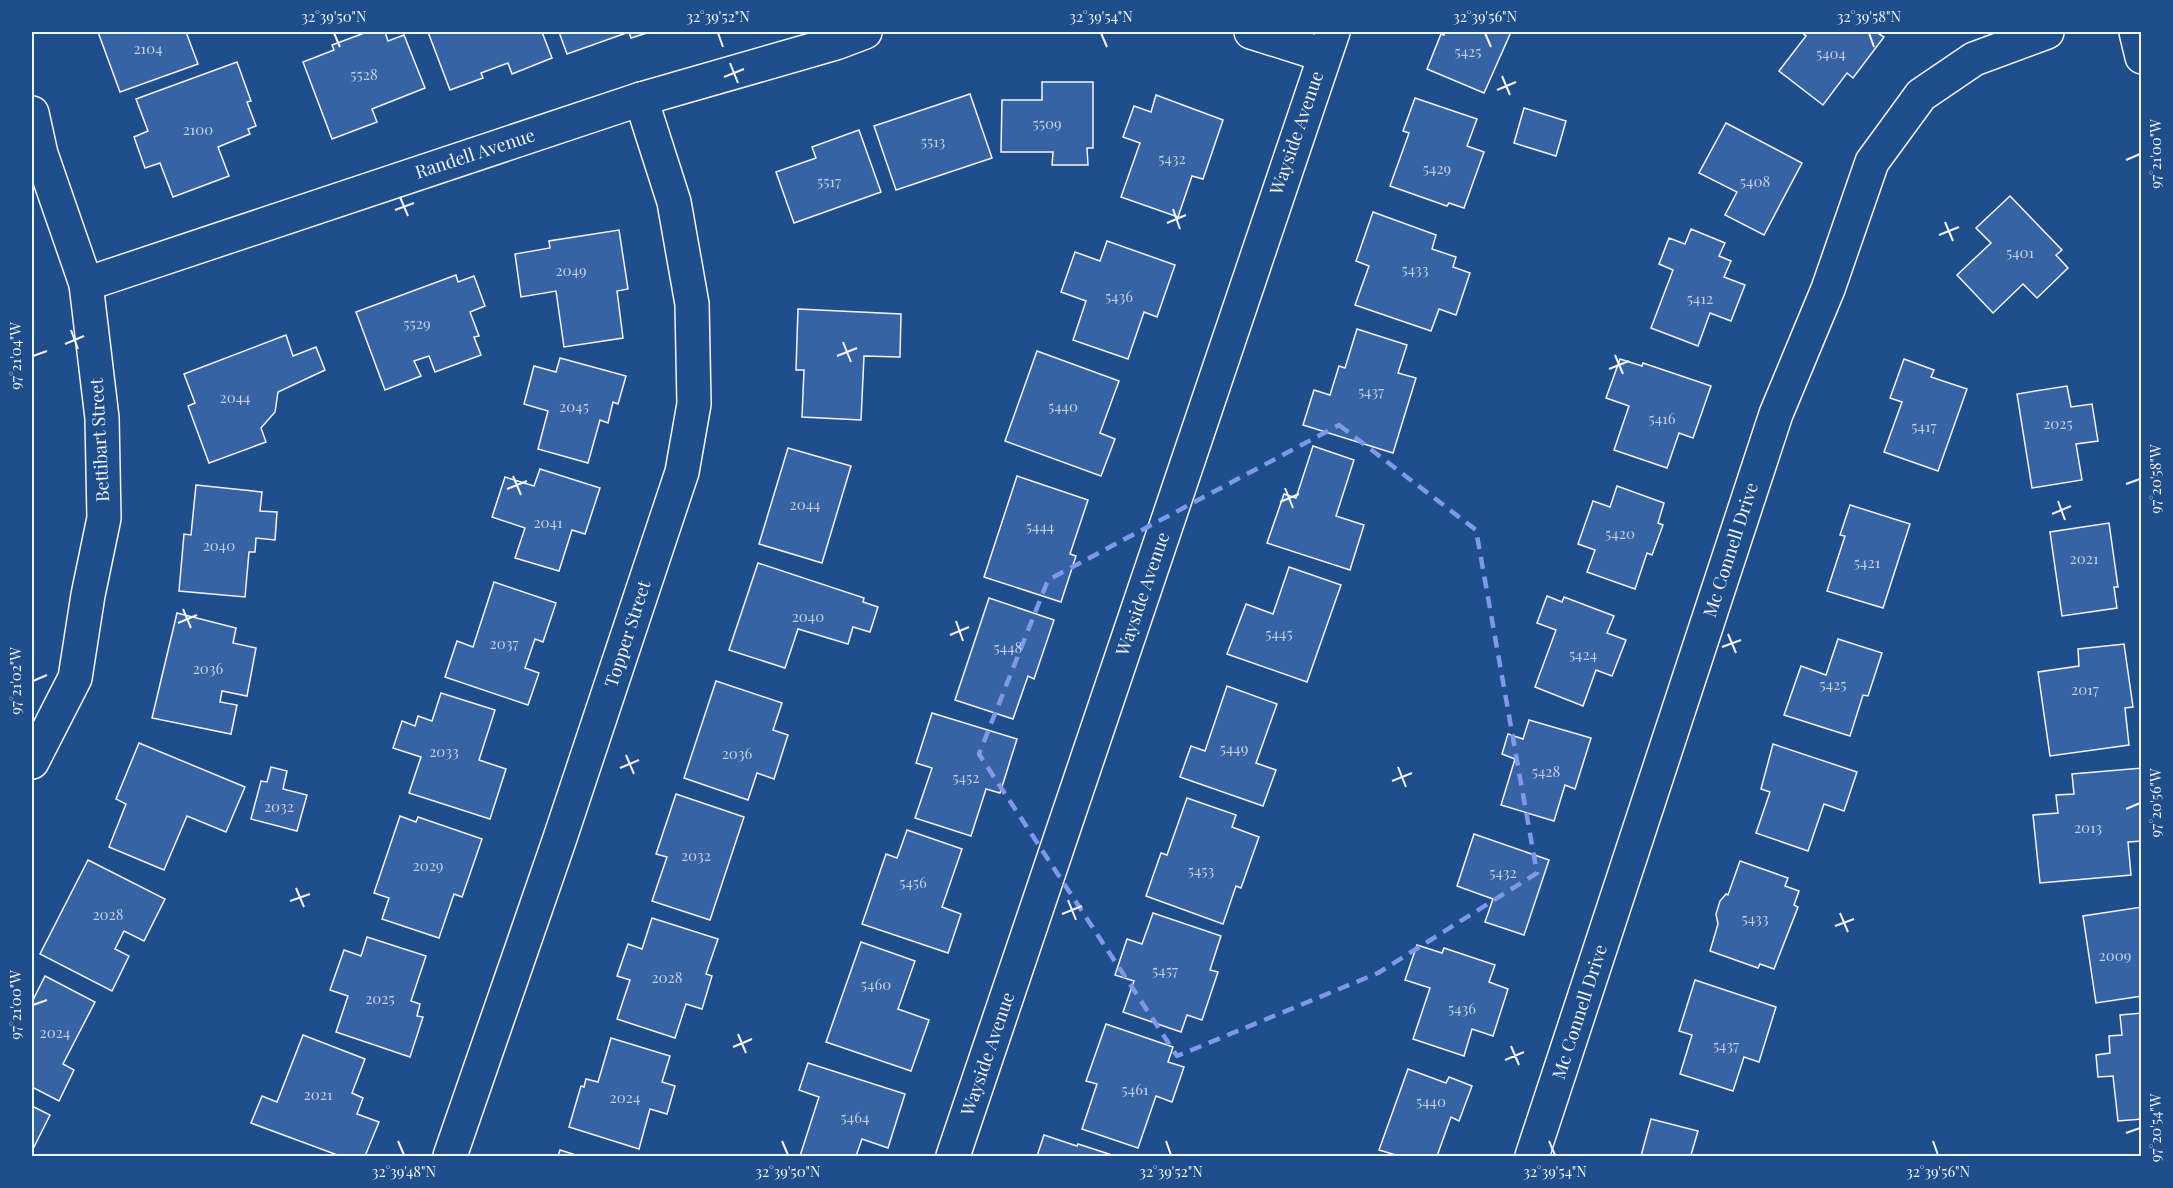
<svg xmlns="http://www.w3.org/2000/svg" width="2173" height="1188" font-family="'Playfair Display',serif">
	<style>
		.building { fill: #3563a3; stroke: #f2f6ff; stroke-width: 1.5 }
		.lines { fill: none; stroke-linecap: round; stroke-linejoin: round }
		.minor-casing { stroke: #f2f6ff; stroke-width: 36 }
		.secondary-casing { stroke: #f2f6ff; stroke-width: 36 }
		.minor { stroke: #1f4e8c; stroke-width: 33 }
		.secondary { stroke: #1f4e8c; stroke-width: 33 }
		.marked { fill: none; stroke: #7d9aea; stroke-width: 4.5; stroke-dasharray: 12 8; stroke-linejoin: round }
		.ticks { fill: none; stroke: #f2f6ff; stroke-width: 2 }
		.labels { text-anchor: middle; stroke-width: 4.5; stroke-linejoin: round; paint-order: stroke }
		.number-label { font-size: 15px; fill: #c3d1e8 }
		.street-label { font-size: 18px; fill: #f2f6ff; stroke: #1f4e8c }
		.neatline { fill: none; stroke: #f2f6ff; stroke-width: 2 }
		.ticks-label { font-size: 15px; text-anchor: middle; fill: #f2f6ff }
	</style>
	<rect width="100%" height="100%" fill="#1f4e8c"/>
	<g class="building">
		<path d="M 98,32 L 186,32 L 198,64 L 120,92 Z"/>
		<path d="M 367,32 L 385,32 L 388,41 L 404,35 L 425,88 L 372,109 L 377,122 L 332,139 L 303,62 L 334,50 L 332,45 Z"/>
		<path d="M 428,32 L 542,32 L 552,58 L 512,74 L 508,63 L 481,73 L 483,78 L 450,90 Z"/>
		<path d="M 559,32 L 650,32 L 631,38 L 629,32 L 567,54 Z"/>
		<path d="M 1445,32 L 1511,32 L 1484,93 L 1427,69 L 1441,34 L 1444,35 Z"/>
		<path d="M 1801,32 L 1876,32 L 1884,37 L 1853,78 L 1847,73 L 1823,105 L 1779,71 L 1806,36 Z"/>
		<path d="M 237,62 L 251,101 L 247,102 L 256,126 L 248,129 L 250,134 L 218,147 L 229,176 L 173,197 L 160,163 L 145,168 L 134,137 L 148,131 L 136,99 Z"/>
		<path d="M 1042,82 L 1093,82 L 1093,148 L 1087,148 L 1088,165 L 1052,165 L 1053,152 L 1001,152 L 1002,100 L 1042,100 Z"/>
		<path d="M 970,94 L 992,158 L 896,190 L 874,126 Z"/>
		<path d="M 1156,95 L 1223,120 L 1203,179 L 1192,176 L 1178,217 L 1121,197 L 1140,143 L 1123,137 L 1134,106 L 1151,112 Z"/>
		<path d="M 1415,98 L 1477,119 L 1467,146 L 1484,152 L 1464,208 L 1449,203 L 1447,206 L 1390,186 L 1409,133 L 1403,131 Z"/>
		<path d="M 1524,108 L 1566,121 L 1556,156 L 1514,143 Z"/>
		<path d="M 1726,123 L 1802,163 L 1764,235 L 1725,215 L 1737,192 L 1699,173 Z"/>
		<path d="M 859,130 L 881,192 L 794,223 L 776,172 L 816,158 L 812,147 Z"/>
		<path d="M 2010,196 L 2062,250 L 2056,255 L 2068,268 L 2037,298 L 2023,284 L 1993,313 L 1957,275 L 1991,243 L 1976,228 Z"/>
		<path d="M 1373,212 L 1436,235 L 1432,249 L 1456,257 L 1453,267 L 1470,273 L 1456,315 L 1439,309 L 1431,331 L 1355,305 L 1369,266 L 1356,261 Z"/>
		<path d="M 1691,229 L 1725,243 L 1719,256 L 1731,261 L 1724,277 L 1745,285 L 1731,321 L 1710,313 L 1698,346 L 1651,328 L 1673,270 L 1659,264 L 1669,238 L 1685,244 Z"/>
		<path d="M 619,230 L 628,289 L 617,291 L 623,338 L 564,347 L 556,291 L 521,297 L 515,254 L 550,248 L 549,241 Z"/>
		<path d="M 1107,241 L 1175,265 L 1157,317 L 1144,312 L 1128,359 L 1073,340 L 1086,301 L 1061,292 L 1075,252 L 1100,261 Z"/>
		<path d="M 456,275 L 458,282 L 474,276 L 485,306 L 470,312 L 479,336 L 474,337 L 481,355 L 435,372 L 429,356 L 414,361 L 421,376 L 385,390 L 356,312 Z"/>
		<path d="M 798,309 L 901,314 L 900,357 L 864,356 L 861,420 L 802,417 L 804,370 L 796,370 Z"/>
		<path d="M 1357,329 L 1407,345 L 1398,373 L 1416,378 L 1393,453 L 1303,425 L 1314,390 L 1330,395 L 1339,366 L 1345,368 Z"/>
		<path d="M 286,335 L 293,356 L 316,347 L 325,370 L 278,392 L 275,412 L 261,428 L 266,442 L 209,463 L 188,406 L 195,403 L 184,374 Z"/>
		<path d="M 1037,351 L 1119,381 L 1100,433 L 1115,439 L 1101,476 L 1005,441 Z"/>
		<path d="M 560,358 L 626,376 L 618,404 L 613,402 L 608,423 L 600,420 L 588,463 L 538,449 L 548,411 L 524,404 L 534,366 L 556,372 Z"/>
		<path d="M 1620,359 L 1642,366 L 1643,363 L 1711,386 L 1693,438 L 1679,433 L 1667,468 L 1614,450 L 1629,406 L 1606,398 Z"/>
		<path d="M 1904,359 L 1934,370 L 1931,377 L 1967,389 L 1938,471 L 1884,452 L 1902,402 L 1890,398 Z"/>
		<path d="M 2067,386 L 2071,407 L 2092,404 L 2098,441 L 2076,444 L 2082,480 L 2032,488 L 2017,394 Z"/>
		<path d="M 1313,446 L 1354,460 L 1336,516 L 1364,525 L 1350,570 L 1267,543 L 1284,494 L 1296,498 Z"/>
		<path d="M 788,448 L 851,466 L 822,563 L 759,544 Z"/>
		<path d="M 540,469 L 600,488 L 585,534 L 572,530 L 559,571 L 515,558 L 525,528 L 492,517 L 505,477 L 534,486 Z"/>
		<path d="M 1017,476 L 1088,500 L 1070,554 L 1076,556 L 1061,602 L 984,577 Z"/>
		<path d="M 196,485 L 262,492 L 260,511 L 277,512 L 275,540 L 256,538 L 255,552 L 249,552 L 245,597 L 179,591 L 184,534 L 191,535 Z"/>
		<path d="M 1617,486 L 1664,503 L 1658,523 L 1663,525 L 1652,555 L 1647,553 L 1635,589 L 1587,572 L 1595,550 L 1578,544 L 1593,501 L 1610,507 Z"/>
		<path d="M 1850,505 L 1910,524 L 1883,608 L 1827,591 L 1845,536 L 1840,535 Z"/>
		<path d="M 2109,523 L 2118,587 L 2114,587 L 2117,608 L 2062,616 L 2050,532 Z"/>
		<path d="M 758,563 L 864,598 L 863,602 L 878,607 L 870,632 L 853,627 L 848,644 L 798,629 L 785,668 L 729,650 Z"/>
		<path d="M 1289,567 L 1341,585 L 1307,682 L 1227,654 L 1246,604 L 1273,614 Z"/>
		<path d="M 494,582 L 556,603 L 543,642 L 535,639 L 525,668 L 539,673 L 528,705 L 445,677 L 457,641 L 473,647 Z"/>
		<path d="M 1547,596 L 1562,602 L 1564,597 L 1614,616 L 1607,633 L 1626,640 L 1612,676 L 1596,670 L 1583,706 L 1535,687 L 1556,630 L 1537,623 Z"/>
		<path d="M 989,598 L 1054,620 L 1034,679 L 1028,676 L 1013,719 L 955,700 Z"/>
		<path d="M 177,613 L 236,628 L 233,643 L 256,648 L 247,696 L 222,691 L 220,702 L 237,705 L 231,734 L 152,718 Z"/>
		<path d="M 1838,639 L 1882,653 L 1868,696 L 1863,695 L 1850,736 L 1784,715 L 1801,666 L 1826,675 Z"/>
		<path d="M 2124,644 L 2133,707 L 2125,708 L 2129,745 L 2050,756 L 2038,672 L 2079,666 L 2078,649 Z"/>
		<path d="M 716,681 L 782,703 L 773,730 L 788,735 L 774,779 L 757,773 L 748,800 L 684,778 Z"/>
		<path d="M 1227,686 L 1277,704 L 1256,763 L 1276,770 L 1263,806 L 1180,777 L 1191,746 L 1205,751 Z"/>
		<path d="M 441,693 L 495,710 L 479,760 L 506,769 L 490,819 L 409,793 L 421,757 L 393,748 L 402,721 L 415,726 L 418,716 L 432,721 Z"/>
		<path d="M 932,713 L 1017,739 L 1000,793 L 986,789 L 971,836 L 915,818 L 932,768 L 916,763 Z"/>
		<path d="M 1529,720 L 1591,738 L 1575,789 L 1565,785 L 1554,821 L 1501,805 L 1515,759 L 1502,754 L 1508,734 L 1523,739 Z"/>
		<path d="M 139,743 L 245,787 L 226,832 L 187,816 L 164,870 L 109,847 L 126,804 L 116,799 Z"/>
		<path d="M 1773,744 L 1857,772 L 1844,811 L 1824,804 L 1808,851 L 1756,833 L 1770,792 L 1761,789 Z"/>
		<path d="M 271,767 L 287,771 L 283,789 L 307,795 L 297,831 L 251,819 L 261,781 L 267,782 Z"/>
		<path d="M 2142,768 L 2142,841 L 2128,842 L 2131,875 L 2040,883 L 2033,815 L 2058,813 L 2056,795 L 2074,794 L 2072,774 Z"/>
		<path d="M 676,794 L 744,817 L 710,920 L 652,901 L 667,857 L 656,854 Z"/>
		<path d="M 1187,798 L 1236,815 L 1232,827 L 1259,837 L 1241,888 L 1236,886 L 1223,924 L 1146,896 L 1161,853 L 1167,855 Z"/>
		<path d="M 400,816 L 416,822 L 418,817 L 482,839 L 462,897 L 454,894 L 439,938 L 382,919 L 389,898 L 374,893 Z"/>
		<path d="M 907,830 L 962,849 L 942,907 L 961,914 L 948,953 L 862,924 L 886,854 L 897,858 Z"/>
		<path d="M 1474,834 L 1549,860 L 1524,935 L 1485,922 L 1493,899 L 1457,886 Z"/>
		<path d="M 88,860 L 165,899 L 144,941 L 124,931 L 115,949 L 129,956 L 112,991 L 40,954 Z"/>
		<path d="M 1740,861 L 1788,878 L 1785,886 L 1799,891 L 1794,905 L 1798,907 L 1774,969 L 1760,964 L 1758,968 L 1710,951 L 1718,924 L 1716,914 L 1720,901 L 1726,894 L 1728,895 Z"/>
		<path d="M 2142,907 L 2142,996 L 2096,1003 L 2083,916 Z"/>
		<path d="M 1153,913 L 1221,936 L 1210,970 L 1218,972 L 1202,1020 L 1187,1015 L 1181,1032 L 1123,1012 L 1134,981 L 1115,975 L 1127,939 L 1142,944 Z"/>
		<path d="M 652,918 L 718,939 L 706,974 L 712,976 L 702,1009 L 686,1004 L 675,1038 L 617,1019 L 630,980 L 617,976 L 628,944 L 642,949 Z"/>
		<path d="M 367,937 L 426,956 L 411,1001 L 420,1004 L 417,1016 L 423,1017 L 410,1057 L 336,1032 L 348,996 L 330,990 L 344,950 L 361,956 Z"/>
		<path d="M 861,942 L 915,961 L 898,1009 L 929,1020 L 911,1071 L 826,1042 Z"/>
		<path d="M 1417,945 L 1442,953 L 1444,948 L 1495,965 L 1489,982 L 1508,989 L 1493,1036 L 1472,1029 L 1464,1056 L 1413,1039 L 1430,988 L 1405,980 Z"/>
		<path d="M 45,976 L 95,1002 L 63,1064 L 74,1070 L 59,1101 L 32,1087 L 32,1002 Z"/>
		<path d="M 1695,980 L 1776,1007 L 1759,1062 L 1744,1057 L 1733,1091 L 1680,1074 L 1692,1035 L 1679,1031 Z"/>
		<path d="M 2142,1013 L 2142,1119 L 2118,1121 L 2113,1076 L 2098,1077 L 2096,1055 L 2110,1053 L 2109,1036 L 2122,1035 L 2120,1015 Z"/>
		<path d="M 1106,1024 L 1173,1047 L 1168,1062 L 1184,1067 L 1172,1102 L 1156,1096 L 1138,1148 L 1082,1129 L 1097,1084 L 1086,1081 Z"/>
		<path d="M 303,1035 L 365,1059 L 352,1093 L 363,1098 L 357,1114 L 379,1122 L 365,1156 L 340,1156 L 251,1123 L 262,1096 L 277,1102 Z"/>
		<path d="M 611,1038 L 670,1056 L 662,1082 L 675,1086 L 667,1114 L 650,1109 L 639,1149 L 569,1127 L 581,1086 L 584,1087 L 586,1079 L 598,1082 Z"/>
		<path d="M 808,1063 L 905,1094 L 888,1148 L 862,1139 L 856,1156 L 800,1156 L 819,1097 L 799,1090 Z"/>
		<path d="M 1408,1069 L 1446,1083 L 1449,1077 L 1472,1086 L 1459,1121 L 1451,1117 L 1437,1156 L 1399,1156 L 1379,1150 Z"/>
		<path d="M 32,1106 L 50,1115 L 32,1151 Z"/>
		<path d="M 1651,1119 L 1698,1131 L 1691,1155 L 1698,1156 L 1641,1156 Z"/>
		<path d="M 1044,1135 L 1077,1146 L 1078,1144 L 1115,1156 L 1037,1156 Z"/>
		<path d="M 560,1150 L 579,1156 L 558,1156 Z"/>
	</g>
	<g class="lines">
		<g class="minor-casing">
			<g id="minor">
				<path d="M 1251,32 L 1324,55"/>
				<path d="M 32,113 L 41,154 L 86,284 L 102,418 L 104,518 L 88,595 L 75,678 L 32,762"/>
				<path d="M 86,284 L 641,99 L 836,43 L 865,32"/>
				<path d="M 450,1156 L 559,841 L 682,472 L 694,404 L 692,304 L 674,202 L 641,99"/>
				<path d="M 953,1156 L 1333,32"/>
				<path d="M 1532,1156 L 1776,414 L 1828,289 L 1872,162 L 1921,95 L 1974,59 L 2047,32"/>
			</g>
		</g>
		<g class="secondary-casing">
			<path id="secondary" d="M 2136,32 L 2142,57"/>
		</g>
		<use href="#minor" class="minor"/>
		<use href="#secondary" class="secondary"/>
	</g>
	<path class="marked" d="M 1339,425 L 1476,530 L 1537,873 L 1378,973 L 1177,1056 L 979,754 L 1048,580 Z"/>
	<path class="ticks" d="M 334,33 L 340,47M 718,33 L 723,47M 1101,33 L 1107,47M 1485,33 L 1491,47M 1869,33 L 1874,47M 730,63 L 738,83M 1502,76 L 1510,95M 724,77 L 744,69M 1497,90 L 1516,82M 2126,160 L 2140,154M 400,197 L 408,216M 1173,209 L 1180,229M 395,210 L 414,203M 1945,222 L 1953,241M 1167,223 L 1186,215M 1939,235 L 1959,227M 71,330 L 78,349M 843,342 L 851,362M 65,344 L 84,336M 1615,355 L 1623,374M 33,356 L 47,351M 837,356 L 857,348M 1609,369 L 1629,361M 513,476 L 521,495M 2126,484 L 2140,479M 1285,488 L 1293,508M 507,489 L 527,481M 2058,501 L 2065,520M 1280,502 L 1299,494M 2052,514 L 2071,506M 183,609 L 191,628M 956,621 L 963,641M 178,623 L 197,615M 1728,634 L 1736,653M 950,635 L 969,627M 1722,647 L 1741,640M 33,681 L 47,675M 626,755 L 634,774M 1398,767 L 1406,787M 620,768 L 639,760M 1392,781 L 1412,773M 2126,809 L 2140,803M 296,888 L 304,907M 1068,900 L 1076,920M 290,901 L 310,894M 1840,913 L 1848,932M 1062,914 L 1082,906M 1835,926 L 1854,919M 33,1005 L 47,1000M 738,1034 L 746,1053M 1511,1046 L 1519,1065M 733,1047 L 752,1039M 1505,1060 L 1524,1052M 2126,1133 L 2140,1128M 398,1141 L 404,1155M 782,1141 L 788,1155M 1166,1141 L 1171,1155M 1549,1141 L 1555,1155M 1933,1141 L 1938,1155"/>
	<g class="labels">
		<g class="number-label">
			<text x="148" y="54">2104</text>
			<text x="1468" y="57">5425</text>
			<text x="1831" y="59">5404</text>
			<text x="364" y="80">5528</text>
			<text x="1047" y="129">5509</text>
			<text x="198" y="135">2100</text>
			<text x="933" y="147">5513</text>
			<text x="1172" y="164">5432</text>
			<text x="1437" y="174">5429</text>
			<text x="829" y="187">5517</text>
			<text x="1755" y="187">5408</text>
			<text x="2020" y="258">5401</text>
			<text x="1415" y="275">5433</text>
			<text x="571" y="276">2049</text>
			<text x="1119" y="302">5436</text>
			<text x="1700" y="304">5412</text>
			<text x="417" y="329">5529</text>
			<text x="1371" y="397">5437</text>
			<text x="235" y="403">2044</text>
			<text x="574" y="412">2045</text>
			<text x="1063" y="412">5440</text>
			<text x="1662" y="424">5416</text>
			<text x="2058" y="429">2025</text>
			<text x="1924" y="432">5417</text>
			<text x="805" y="510">2044</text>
			<text x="548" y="528">2041</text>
			<text x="1040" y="532">5444</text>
			<text x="1620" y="539">5420</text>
			<text x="219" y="551">2040</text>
			<text x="2084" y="564">2021</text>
			<text x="1867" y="568">5421</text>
			<text x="808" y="622">2040</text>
			<text x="1279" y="639">5445</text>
			<text x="504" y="649">2037</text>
			<text x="1008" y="653">5448</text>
			<text x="1583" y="660">5424</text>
			<text x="208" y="674">2036</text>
			<text x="1833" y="690">5425</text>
			<text x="2085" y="695">2017</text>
			<text x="1234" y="754">5449</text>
			<text x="444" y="757">2033</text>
			<text x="737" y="759">2036</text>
			<text x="1546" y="777">5428</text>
			<text x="966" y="783">5452</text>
			<text x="279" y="812">2032</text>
			<text x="2088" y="833">2013</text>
			<text x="696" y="861">2032</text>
			<text x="428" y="871">2029</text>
			<text x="1201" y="876">5453</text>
			<text x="1503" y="878">5432</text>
			<text x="913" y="888">5456</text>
			<text x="108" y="920">2028</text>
			<text x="1755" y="924">5433</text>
			<text x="2115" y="961">2009</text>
			<text x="1165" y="976">5457</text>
			<text x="667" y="983">2028</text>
			<text x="876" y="990">5460</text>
			<text x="380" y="1004">2025</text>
			<text x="1462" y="1014">5436</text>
			<text x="55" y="1038">2024</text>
			<text x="1726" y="1051">5437</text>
			<text x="1135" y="1095">5461</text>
			<text x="318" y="1100">2021</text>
			<text x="625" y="1103">2024</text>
			<text x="1431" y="1107">5440</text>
			<text x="855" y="1123">5464</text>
		</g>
		<g class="street-label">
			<text transform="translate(1297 133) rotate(-71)" y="6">Wayside Avenue</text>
			<text transform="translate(475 154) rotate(-18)" y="6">Randell Avenue</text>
			<text transform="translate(100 440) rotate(-93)" y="6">Bettibart Street</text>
			<text transform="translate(1731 550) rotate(-72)" y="6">Mc Connell Drive</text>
			<text transform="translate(1143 594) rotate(-71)" y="6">Wayside Avenue</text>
			<text transform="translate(628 634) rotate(-72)" y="6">Topper Street</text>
			<text transform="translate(1580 1012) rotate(-72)" y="6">Mc Connell Drive</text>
			<text transform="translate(988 1054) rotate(-71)" y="6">Wayside Avenue</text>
		</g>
	</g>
	<rect width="2173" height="1188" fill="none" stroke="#1f4e8c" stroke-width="66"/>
	<rect x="33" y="33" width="2107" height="1122" class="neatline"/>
	<g class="ticks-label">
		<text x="334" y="22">32°39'50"N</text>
		<text x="718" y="22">32°39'52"N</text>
		<text x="1101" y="22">32°39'54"N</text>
		<text x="1485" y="22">32°39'56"N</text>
		<text x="1869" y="22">32°39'58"N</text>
		<text transform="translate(2156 154) rotate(-90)" y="5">97°21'00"W</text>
		<text transform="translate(16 356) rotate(-90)" y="5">97°21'04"W</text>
		<text transform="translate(2156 479) rotate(-90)" y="5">97°20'58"W</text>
		<text transform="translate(16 681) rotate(-90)" y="5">97°21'02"W</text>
		<text transform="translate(2156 803) rotate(-90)" y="5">97°20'56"W</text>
		<text transform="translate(16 1005) rotate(-90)" y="5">97°21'00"W</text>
		<text transform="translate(2156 1128) rotate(-90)" y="5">97°20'54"W</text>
		<text x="404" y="1177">32°39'48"N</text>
		<text x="788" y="1177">32°39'50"N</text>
		<text x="1171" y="1177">32°39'52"N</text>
		<text x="1555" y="1177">32°39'54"N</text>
		<text x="1938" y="1177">32°39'56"N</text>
	</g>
</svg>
